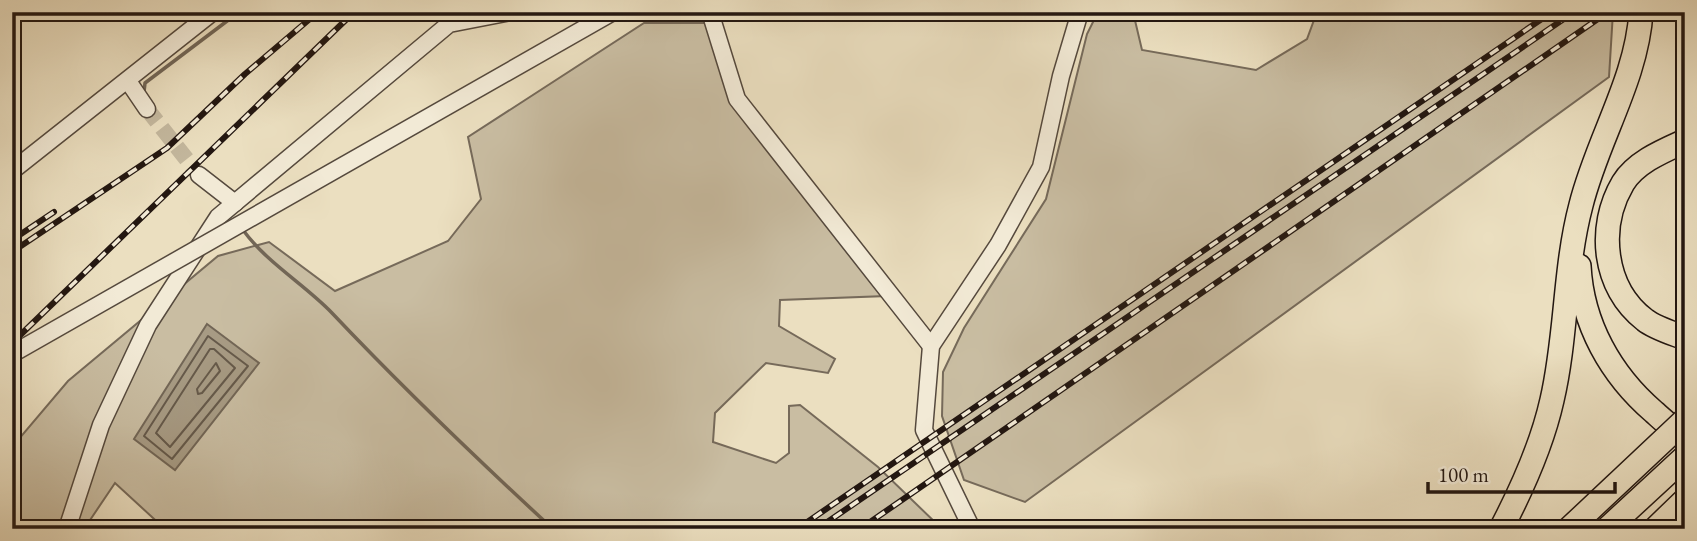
<svg xmlns="http://www.w3.org/2000/svg" width="1697" height="541" font-family="'EB Garamond',serif">
	<style>
		.green { fill: #c9bda2; stroke: #766a5a; stroke-width: 2 }
		.water { fill: #a79b84; stroke: #726656; stroke-width: 2 }
		.lines { fill: none; stroke-linecap: round; stroke-linejoin: round }
		.shore { stroke: #65594a; stroke-width: 2 }
		.stream { stroke: #726656; stroke-width: 3.5 }
		.minor-tunnel { stroke: #c3b79d; stroke-width: 16; stroke-dasharray: 16 8; stroke-linecap: butt }
		.minor-casing { stroke: #55493d; stroke-width: 19 }
		.highway-casing { stroke: #231711; stroke-width: 26 }
		.minor { stroke: #f2ead6; stroke-width: 16 }
		.highway { stroke: #ebdfc0; stroke-width: 23 }
		.rail-casing { stroke: #231711; stroke-width: 6 }
		.rail { stroke: #f2ead6; stroke-width: 3.5; stroke-dasharray: 10; stroke-linecap: butt }
		.minor-bridge-casing { stroke: #55493d; stroke-width: 19; stroke-linecap: butt }
		.highway-bridge-casing { stroke: #231711; stroke-width: 26; stroke-linecap: butt }
		.minor-bridge { stroke: #f2ead6; stroke-width: 16 }
		.highway-bridge { stroke: #ebdfc0; stroke-width: 23 }
	</style>
	<rect width="100%" height="100%" fill="#ebdfc0"/>
	<filter id="stains"><feTurbulence type="fractalNoise" baseFrequency=".00286" numOctaves="4"/><feColorMatrix values="0 0 0 0 .2 0 0 0 0 .09 0 0 0 0 .02 0 0 0 .5 -.17"/></filter>
	<radialGradient id="worn" r=".72"><stop offset=".6" stop-color="#630" stop-opacity="0"/><stop offset="1" stop-color="#630" stop-opacity=".3"/></radialGradient>
	<g class="green">
		<path d="M 1098,12 L 1133,12 L 1142,50 L 1256,70 L 1307,39 L 1317,12 L 1613,12 L 1609,77 L 1025,502 L 964,480 L 942,416 L 943,372 L 964,328 L 1046,199 L 1087,34 Z"/>
		<path d="M 644,23 L 708,23 L 731,102 L 886,296 L 780,300 L 779,326 L 835,359 L 828,373 L 766,363 L 715,413 L 713,442 L 776,463 L 789,453 L 789,406 L 800,405 L 878,467 L 940,527 L 165,529 L 115,483 L 84,529 L 12,529 L 12,447 L 68,381 L 218,256 L 269,242 L 335,291 L 448,241 L 481,199 L 468,137 Z"/>
	</g>
	<path class="water" d="M 207,324 L 259,363 L 175,470 L 134,439 Z"/>
	<g class="lines">
		<g class="shore">
			<path d="M 208,336 L 248,366 L 172,459 L 144,436 Z"/>
			<path d="M 210,349 L 214,349 L 235,368 L 170,447 L 156,433 Z"/>
			<path d="M 216,363 L 220,371 L 202,393 L 198,394 L 197,389 Z"/>
		</g>
		<g class="stream">
			<path d="M 144,92 L 145,83 L 239,12"/>
			<path d="M 243,230 C 267,263 304,284 332,313 C 403,388 477,459 553,529"/>
		</g>
		<path class="minor-tunnel" d="M 147,109 L 199,175"/>
		<g class="minor-casing">
			<g id="minor">
				<path d="M 710,12 L 737,99 L 931,346"/>
				<path d="M 128,81 L 147,109"/>
				<path d="M 12,171 L 213,12"/>
				<path d="M 199,175 L 235,203"/>
				<path d="M 67,529 L 101,425 L 148,325 L 218,217 L 449,24 L 510,12"/>
				<path d="M 972,529 L 924,430 L 931,346 L 998,245 L 1041,167 L 1061,76 L 1080,12"/>
			</g>
		</g>
		<g class="highway-casing">
			<g id="highway">
				<path d="M 1685,141 C 1663,151 1636,162 1623,183 C 1597,227 1603,288 1645,320 C 1655,328 1672,333 1685,338"/>
				<path d="M 1579,266 C 1582,324 1611,375 1654,412 C 1664,421 1673,430 1685,435"/>
				<path d="M 1501,529 C 1522,489 1542,445 1552,400 C 1567,336 1564,269 1581,205 C 1597,140 1637,79 1641,12"/>
				<path d="M 1607,529 L 1685,457"/>
				<path d="M 1655,529 L 1685,500"/>
			</g>
		</g>
		<use href="#minor" class="minor"/>
		<use href="#highway" class="highway"/>
		<g class="rail-casing">
			<g id="rail">
				<path d="M 12,240 L 54,212"/>
				<path d="M 12,252 L 167,148 L 245,74 L 318,12"/>
				<path d="M 12,343 L 354,12"/>
				<path d="M 797,529 L 1552,12"/>
				<path d="M 817,529 L 1574,12"/>
				<path d="M 860,529 L 1608,12"/>
			</g>
		</g>
		<use href="#rail" class="rail"/>
		<g class="minor-bridge-casing">
			<path id="minor-bridge" d="M 12,354 L 613,12"/>
		</g>
		<g class="highway-bridge-casing">
			<path id="highway-bridge" d="M 1569,529 L 1685,420"/>
		</g>
		<use href="#minor-bridge" class="minor-bridge"/>
		<use href="#highway-bridge" class="highway-bridge"/>
	</g>
	<rect width="1697" height="541" fill="none" stroke="#ebdfc0" stroke-width="42"/>
	<rect x="14" y="14" width="1669" height="513" fill="none" stroke="#231711" stroke-width="3.5"/>
	<rect x="21" y="21" width="1655" height="499" fill="none" stroke="#231711" stroke-width="2"/>
	<path d="M1428 482v10h187v-10" fill="none" stroke="#231711" stroke-width="3.5"/>
	<text x="1438" y="482" font-size="21" fill="#231711" stroke="#f2ead6" stroke-width="5" paint-order="stroke">100 m</text>
	<rect width="100%" height="100%" filter="url(#stains)"/>
	<rect width="100%" height="100%" fill="url(#worn)"/>
</svg>
